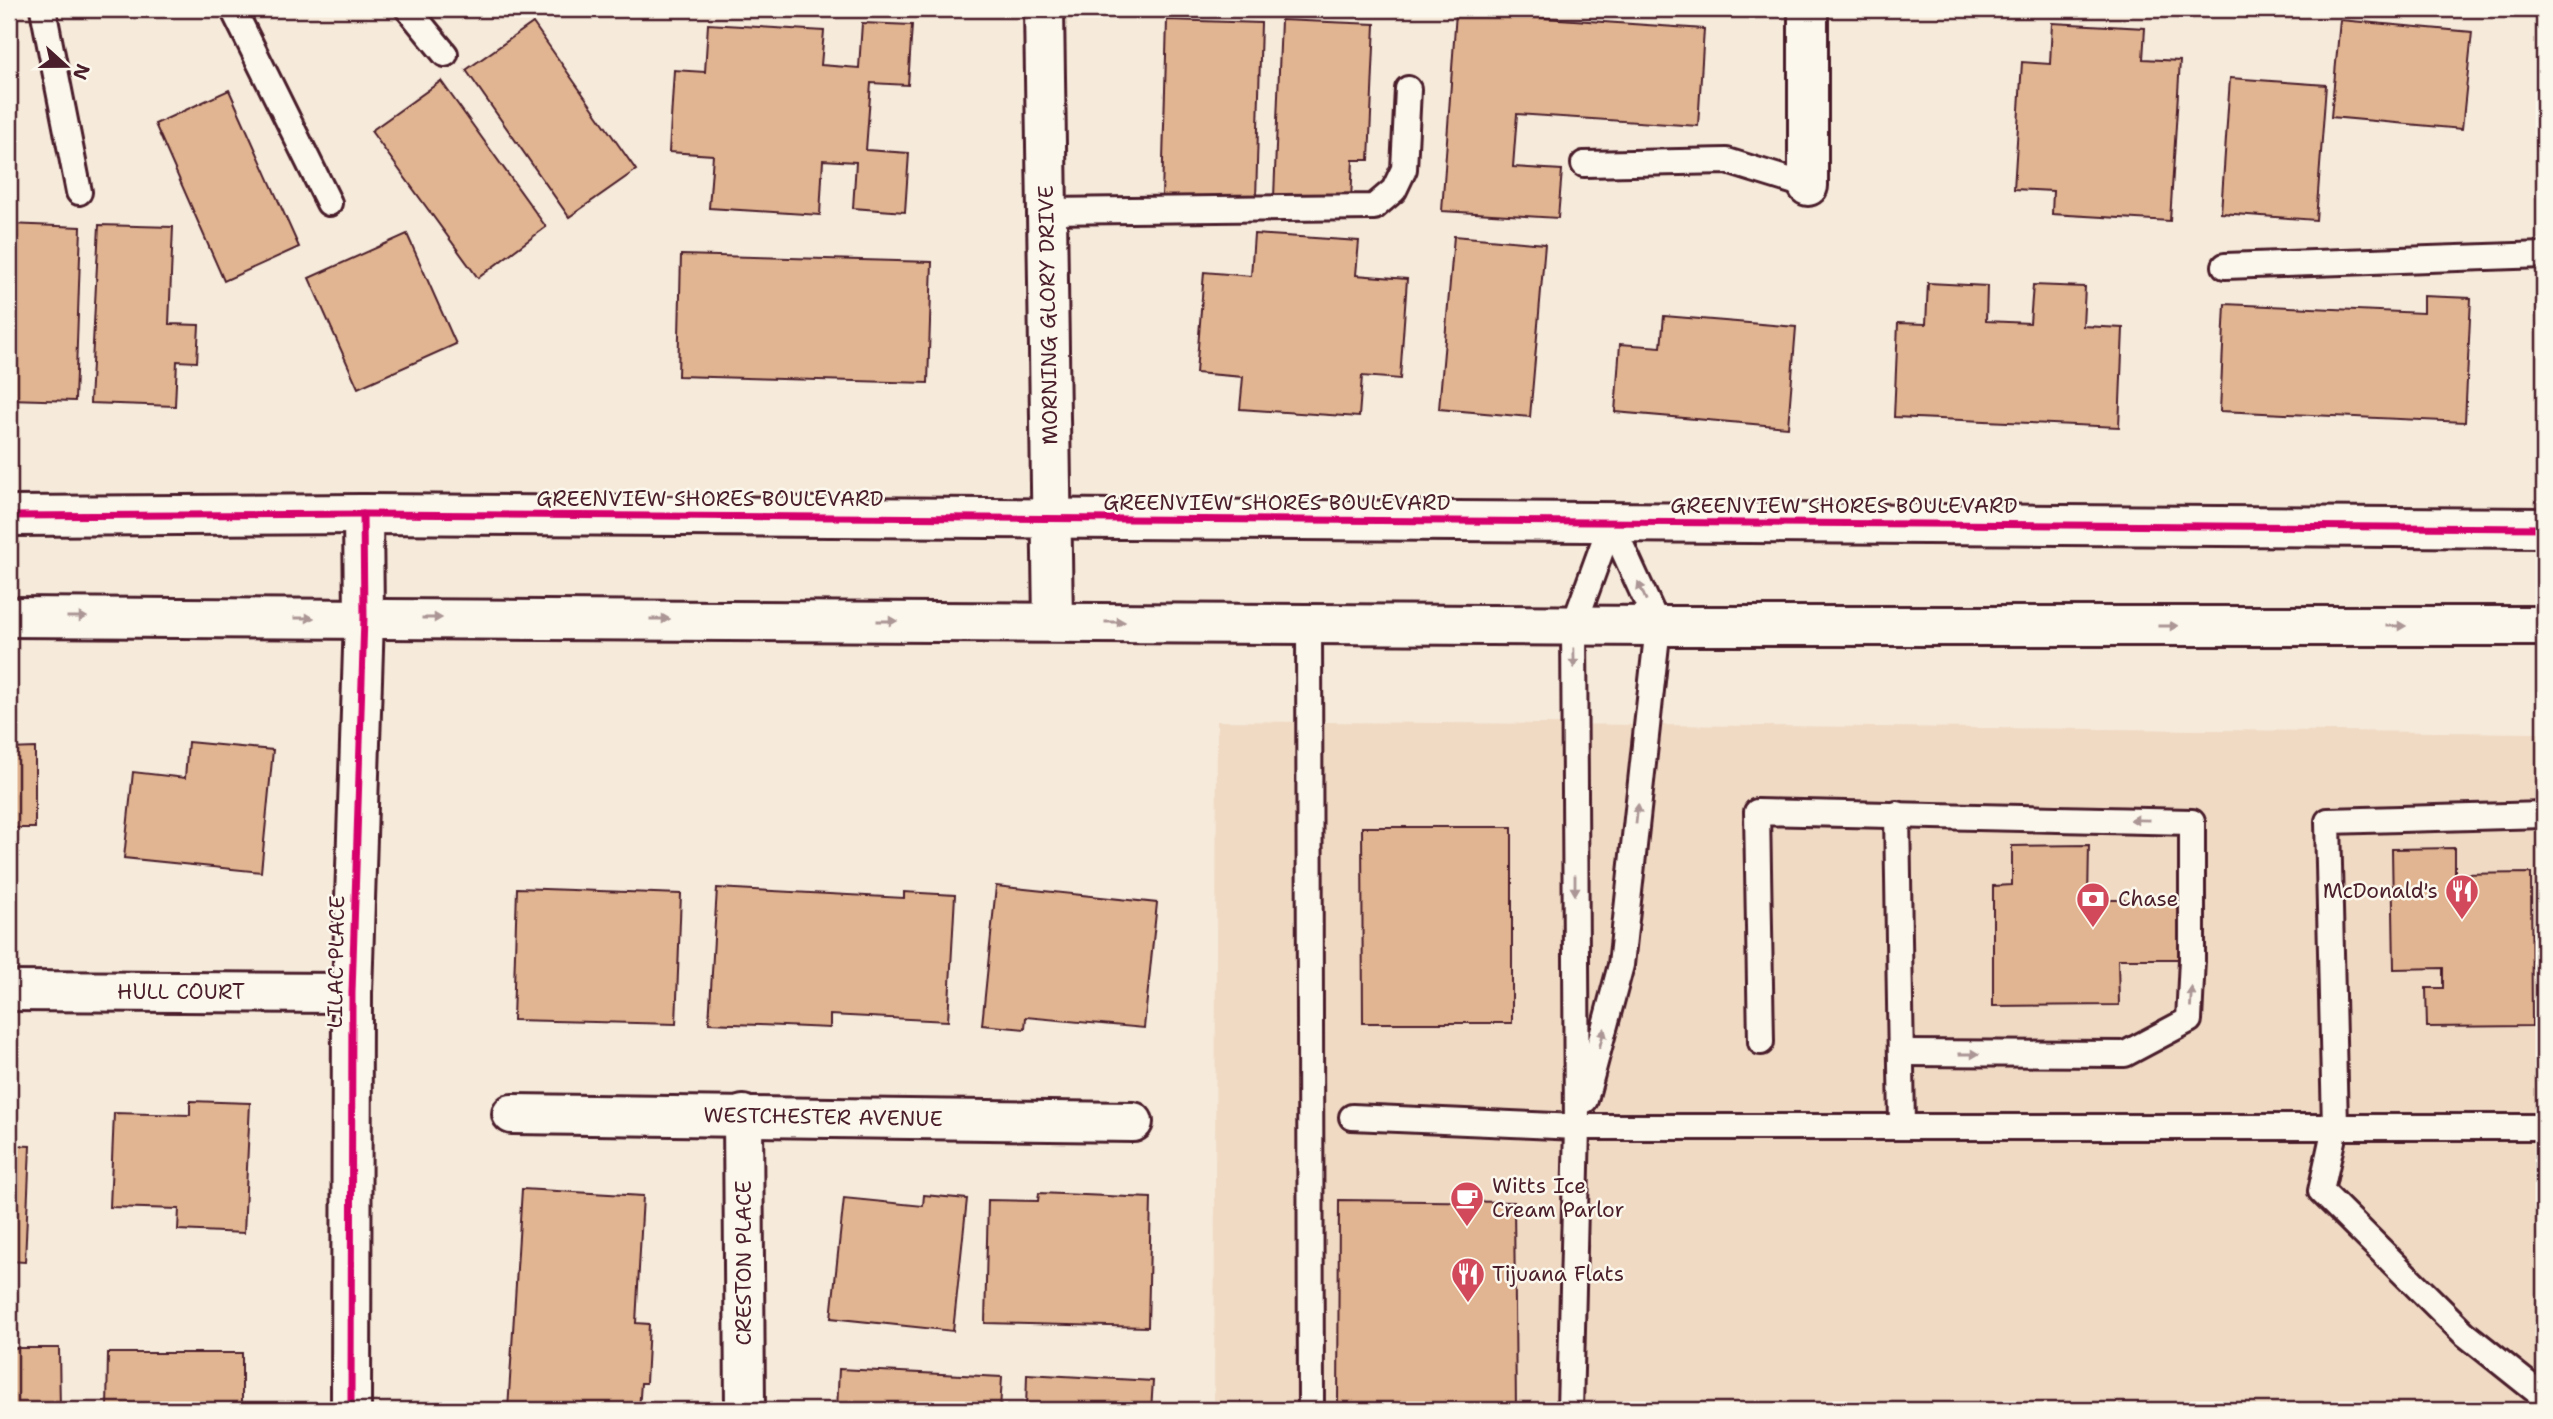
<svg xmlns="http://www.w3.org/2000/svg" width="2553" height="1419" font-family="'Shantell Sans',sans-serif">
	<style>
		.built { fill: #f0dac4 }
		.building { fill: #e1b591; stroke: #4a1f2b; stroke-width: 2 }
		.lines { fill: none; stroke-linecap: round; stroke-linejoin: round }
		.lane-casing { stroke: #4a1f2b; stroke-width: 30 }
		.street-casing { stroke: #4a1f2b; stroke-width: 44 }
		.secondary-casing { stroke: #4a1f2b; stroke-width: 44 }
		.lane { stroke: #fbf7ec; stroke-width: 24 }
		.street { stroke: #fbf7ec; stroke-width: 38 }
		.secondary { stroke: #fbf7ec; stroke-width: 38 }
		.cycleway-casing { stroke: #fbf7ec; stroke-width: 11 }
		.cycleway { stroke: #d6006c; stroke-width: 7 }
		.oneway { fill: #ab9695 }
		.labels { text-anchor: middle; stroke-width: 5; stroke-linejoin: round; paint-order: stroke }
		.street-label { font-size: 21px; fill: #4a1f2b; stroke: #fbf7ec }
		.poi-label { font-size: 21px; fill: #4a1f2b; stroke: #fbf7ec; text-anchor: start }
	</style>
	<rect width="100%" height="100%" fill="#f6eada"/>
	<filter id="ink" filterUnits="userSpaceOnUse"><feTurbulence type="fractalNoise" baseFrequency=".0143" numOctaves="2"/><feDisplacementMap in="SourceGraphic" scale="14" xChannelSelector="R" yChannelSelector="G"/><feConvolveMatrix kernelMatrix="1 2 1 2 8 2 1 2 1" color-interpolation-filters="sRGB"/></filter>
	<g filter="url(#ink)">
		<path class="built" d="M 1217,721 L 2544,733 L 2544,1410 L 1214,1410 Z"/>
		<g class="building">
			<path d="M 1456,12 L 1704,29 L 1698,126 L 1517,114 L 1513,167 L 1562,170 L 1558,218 L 1442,211 Z"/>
			<path d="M 1167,20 L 1261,23 L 1256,199 L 1162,196 Z"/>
			<path d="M 1281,20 L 1375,24 L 1369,160 L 1353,160 L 1351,200 L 1274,197 Z"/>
			<path d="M 2340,20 L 2472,32 L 2462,129 L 2331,117 Z"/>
			<path d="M 533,23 L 636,170 L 569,217 L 466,70 Z"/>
			<path d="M 862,23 L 912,25 L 908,85 L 871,83 L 866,150 L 909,153 L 905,212 L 853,208 L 856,162 L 823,160 L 820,215 L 709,208 L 713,155 L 669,152 L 674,70 L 705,72 L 708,24 L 824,31 L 821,65 L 859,68 Z"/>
			<path d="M 2052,23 L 2145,28 L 2143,59 L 2180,61 L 2170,221 L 2052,214 L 2053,191 L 2014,189 L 2022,62 L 2050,64 Z"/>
			<path d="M 2230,78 L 2326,85 L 2316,220 L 2221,213 Z"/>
			<path d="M 441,81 L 546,227 L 478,278 L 371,131 Z"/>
			<path d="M 229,90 L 299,247 L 224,281 L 155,124 Z"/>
			<path d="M 9,224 L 81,227 L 75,401 L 9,399 Z"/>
			<path d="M 99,225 L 173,227 L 169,324 L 199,325 L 197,362 L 177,361 L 175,406 L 90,403 Z"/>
			<path d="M 407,234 L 456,344 L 358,388 L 309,278 Z"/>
			<path d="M 1254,234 L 1359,241 L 1356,275 L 1407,279 L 1400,379 L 1362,376 L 1359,417 L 1240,409 L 1243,377 L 1196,373 L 1204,272 L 1251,276 Z"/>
			<path d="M 1454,236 L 1545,244 L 1530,417 L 1439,409 Z"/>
			<path d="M 681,255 L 932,262 L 928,383 L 678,376 Z"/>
			<path d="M 1928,283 L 1987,286 L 1986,321 L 2030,323 L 2033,285 L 2085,287 L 2083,326 L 2123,328 L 2119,427 L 1894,417 L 1898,323 L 1926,324 Z"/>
			<path d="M 2423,296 L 2471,298 L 2465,422 L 2220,411 L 2225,304 L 2423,313 Z"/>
			<path d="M 1664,316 L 1796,327 L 1788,427 L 1615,412 L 1620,344 L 1661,347 Z"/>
			<path d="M 188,742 L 273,750 L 261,872 L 124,858 L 133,772 L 185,778 Z"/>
			<path d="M 35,748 L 35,828 L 9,828 L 9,749 Z"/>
			<path d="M 1362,827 L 1512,827 L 1512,1023 L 1363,1023 Z"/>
			<path d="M 2089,845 L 2088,900 L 2192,900 L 2192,959 L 2118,959 L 2119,1005 L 1993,1006 L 1993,886 L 2012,885 L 2012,846 Z"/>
			<path d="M 2455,848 L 2455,874 L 2531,873 L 2532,1026 L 2427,1027 L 2426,988 L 2443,988 L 2443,968 L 2394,969 L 2392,849 Z"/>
			<path d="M 996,886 L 1157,903 L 1144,1028 L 1026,1017 L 1025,1029 L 982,1025 Z"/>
			<path d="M 517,888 L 681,894 L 676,1024 L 513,1020 Z"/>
			<path d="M 717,888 L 904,898 L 904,892 L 955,895 L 948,1021 L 830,1015 L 830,1028 L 709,1023 Z"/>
			<path d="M 190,1101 L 250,1103 L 244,1233 L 178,1230 L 179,1209 L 110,1207 L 114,1113 L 190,1115 Z"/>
			<path d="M 9,1145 L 30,1146 L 25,1262 L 9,1261 Z"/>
			<path d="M 522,1189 L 643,1196 L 636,1323 L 649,1324 L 646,1383 L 641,1383 L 639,1410 L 508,1410 Z"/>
			<path d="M 1039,1193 L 1151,1198 L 1148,1327 L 985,1323 L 988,1200 L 1038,1201 Z"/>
			<path d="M 924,1195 L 967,1199 L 953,1331 L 831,1318 L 844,1198 L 923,1206 Z"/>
			<path d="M 1339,1200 L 1514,1202 L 1516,1410 L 1338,1410 Z"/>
			<path d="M 9,1348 L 59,1348 L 60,1410 L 9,1410 Z"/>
			<path d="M 108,1353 L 242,1353 L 242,1410 L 107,1410 Z"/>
			<path d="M 839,1369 L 1002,1377 L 1000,1410 L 837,1410 Z"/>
			<path d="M 1027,1374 L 1153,1381 L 1151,1410 L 1026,1410 Z"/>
		</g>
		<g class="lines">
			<g class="lane-casing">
				<g id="lane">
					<path d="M 43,9 L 79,192"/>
					<path d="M 233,9 L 329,203"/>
					<path d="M 408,9 L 445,54"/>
					<path d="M 1584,164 L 1727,161 L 1808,186"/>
					<path d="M 1047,211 L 1374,207 L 1394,190 L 1404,169 L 1408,89"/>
					<path d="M 2225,266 L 2544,255"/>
					<path d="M 1309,624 L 1311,1410"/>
					<path d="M 1897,814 L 1902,1127"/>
					<path d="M 2544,815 L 2328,821 L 2335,1127 L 2321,1191 L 2464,1333 L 2544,1397"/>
					<path d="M 1761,1042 L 1757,812 L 2192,822 L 2192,959 L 2189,1020 L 2125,1054 L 1901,1053"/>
					<path d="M 1585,1100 L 1621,965 L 1658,626 L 1611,523"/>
					<path d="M 1352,1117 L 1577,1127 L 2544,1127"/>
					<path d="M 1570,1410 L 1577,1127 L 1574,625 L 1611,523"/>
				</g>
			</g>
			<g class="street-casing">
				<g id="street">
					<path d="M 1044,9 L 1053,622"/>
					<path d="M 1808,186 L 1808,9"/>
					<path d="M 9,991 L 352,993"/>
					<path d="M 512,1114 L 1133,1122"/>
					<path d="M 743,1115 L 745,1410"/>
					<path d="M 351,1410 L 352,993 L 364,618 L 363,514"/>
				</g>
			</g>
			<g class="secondary-casing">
				<g id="secondary">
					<path d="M 9,516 L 363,514 L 2544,528"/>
					<path d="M 9,617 L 1658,626 L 2544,626"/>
				</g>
			</g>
			<use href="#lane" class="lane"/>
			<use href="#street" class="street"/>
			<use href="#secondary" class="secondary"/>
			<g class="cycleway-casing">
				<g id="cycleway">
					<path d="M 9,516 L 363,514 L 2544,528"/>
					<path d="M 351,1410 L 352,993 L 364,618 L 363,514"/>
				</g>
			</g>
			<use href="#cycleway" class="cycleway"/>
		</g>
		<defs><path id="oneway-solid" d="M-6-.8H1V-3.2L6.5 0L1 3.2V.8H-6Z" transform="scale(1.75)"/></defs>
		<g class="oneway">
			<use href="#oneway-solid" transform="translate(1642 591) rotate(-114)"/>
			<use href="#oneway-solid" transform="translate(77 617)"/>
			<use href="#oneway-solid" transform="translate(304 618)"/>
			<use href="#oneway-solid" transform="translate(432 618)"/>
			<use href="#oneway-solid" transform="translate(660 619)"/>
			<use href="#oneway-solid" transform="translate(887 621)"/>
			<use href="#oneway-solid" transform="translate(1115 622)"/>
			<use href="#oneway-solid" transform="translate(2168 626)"/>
			<use href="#oneway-solid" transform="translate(2396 626)"/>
			<use href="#oneway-solid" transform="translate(1574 658) rotate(89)"/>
			<use href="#oneway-solid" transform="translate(1637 814) rotate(-84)"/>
			<use href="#oneway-solid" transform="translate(2140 820) rotate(-179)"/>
			<use href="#oneway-solid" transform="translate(1575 885) rotate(90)"/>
			<use href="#oneway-solid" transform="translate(2191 997) rotate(-87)"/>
			<use href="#oneway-solid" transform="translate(1602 1038) rotate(-75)"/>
			<use href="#oneway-solid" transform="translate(1969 1054)"/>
		</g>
	</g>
	<defs>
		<g id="restaurant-pin" transform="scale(1.75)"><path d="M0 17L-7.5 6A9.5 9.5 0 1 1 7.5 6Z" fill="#d1495b" stroke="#fbf7ec"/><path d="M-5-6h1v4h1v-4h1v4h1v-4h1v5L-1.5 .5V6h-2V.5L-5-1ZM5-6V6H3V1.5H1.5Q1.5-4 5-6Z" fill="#fff"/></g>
		<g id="bank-pin" transform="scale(1.75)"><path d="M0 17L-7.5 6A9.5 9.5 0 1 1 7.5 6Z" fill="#d1495b" stroke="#fbf7ec"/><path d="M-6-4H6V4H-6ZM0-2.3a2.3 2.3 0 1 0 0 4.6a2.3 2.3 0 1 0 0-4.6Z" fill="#fff"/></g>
		<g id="cafe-pin" transform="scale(1.75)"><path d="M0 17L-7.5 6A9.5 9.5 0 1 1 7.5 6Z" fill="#d1495b" stroke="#fbf7ec"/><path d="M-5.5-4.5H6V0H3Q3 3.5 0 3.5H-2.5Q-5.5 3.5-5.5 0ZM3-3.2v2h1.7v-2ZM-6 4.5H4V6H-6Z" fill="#fff"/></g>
	</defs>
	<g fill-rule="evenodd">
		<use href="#restaurant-pin" x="2462" y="891"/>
		<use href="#bank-pin" x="2093" y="899"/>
		<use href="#cafe-pin" x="1467" y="1198"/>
		<use href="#restaurant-pin" x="1468" y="1274"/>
	</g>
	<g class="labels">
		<g class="street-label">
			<text transform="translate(1048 315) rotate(-91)" y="7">MORNING GLORY DRIVE</text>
			<text x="710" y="506">GREENVIEW SHORES BOULEVARD</text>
			<text x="1277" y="510">GREENVIEW SHORES BOULEVARD</text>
			<text x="1844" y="513">GREENVIEW SHORES BOULEVARD</text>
			<text transform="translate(336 962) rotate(-89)" y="7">LILAC PLACE</text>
			<text x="181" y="999">HULL COURT</text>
			<text transform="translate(823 1117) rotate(1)" y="7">WESTCHESTER AVENUE</text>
			<text transform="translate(744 1263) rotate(-90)" y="7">CRESTON PLACE</text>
		</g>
		<g class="poi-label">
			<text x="2438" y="898" text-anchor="end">McDonald's</text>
			<text x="2118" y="906">Chase</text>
			<text x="1492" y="1193">Witts Ice<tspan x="1492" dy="24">Cream Parlor</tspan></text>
			<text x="1492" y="1281">Tijuana Flats</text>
		</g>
	</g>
	<rect width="2553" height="1419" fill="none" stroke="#fbf7ec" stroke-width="35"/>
	<rect x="18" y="18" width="2518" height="1384" fill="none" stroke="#4a1f2b" stroke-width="2.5" filter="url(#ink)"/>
	<g transform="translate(66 66) rotate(111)" stroke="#fbf7ec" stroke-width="5" paint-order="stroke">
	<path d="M0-5L12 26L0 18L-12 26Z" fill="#4a1f2b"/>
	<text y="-10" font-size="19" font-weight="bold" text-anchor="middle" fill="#4a1f2b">N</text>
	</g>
</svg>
